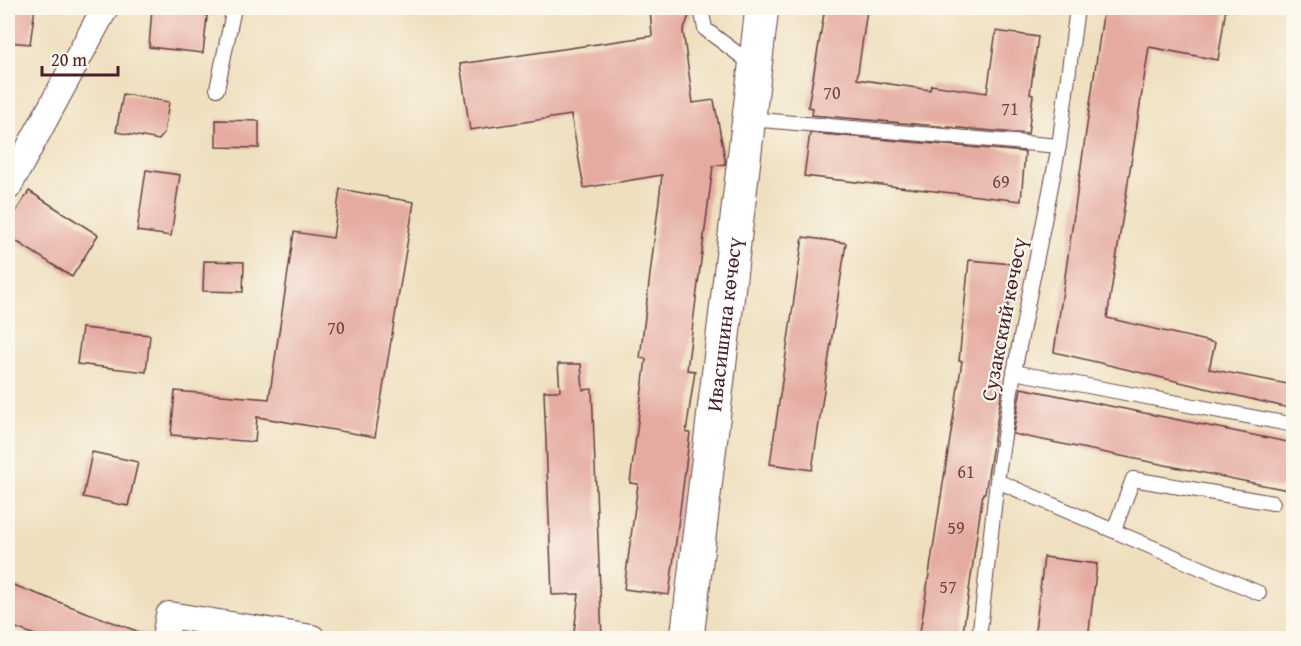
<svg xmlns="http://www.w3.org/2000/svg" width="1301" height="646" font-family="'Gentium Book Plus',serif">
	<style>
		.building { fill: #e5aba1 }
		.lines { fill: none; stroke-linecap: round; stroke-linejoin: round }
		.lane-casing { stroke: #633c41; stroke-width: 16 }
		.street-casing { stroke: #633c41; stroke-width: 28 }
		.secondary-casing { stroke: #633c41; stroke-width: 35 }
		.lane { stroke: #fff; stroke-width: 14 }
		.street { stroke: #fff; stroke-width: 26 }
		.secondary { stroke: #fff; stroke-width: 33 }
		.labels { text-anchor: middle; stroke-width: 4.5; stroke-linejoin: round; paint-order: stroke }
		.number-label { font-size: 18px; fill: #714248 }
		.street-label { font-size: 21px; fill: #4a1f2b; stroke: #fbf7ec }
	</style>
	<rect width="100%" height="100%" fill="#fbf7ec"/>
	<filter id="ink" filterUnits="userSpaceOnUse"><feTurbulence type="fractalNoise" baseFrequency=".0167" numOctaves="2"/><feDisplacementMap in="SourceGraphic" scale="12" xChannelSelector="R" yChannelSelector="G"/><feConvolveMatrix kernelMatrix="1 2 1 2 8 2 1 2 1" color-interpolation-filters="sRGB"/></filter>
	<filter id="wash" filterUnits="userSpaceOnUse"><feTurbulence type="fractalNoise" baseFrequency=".008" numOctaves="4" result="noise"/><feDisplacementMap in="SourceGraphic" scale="24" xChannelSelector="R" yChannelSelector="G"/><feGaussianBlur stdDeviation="1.35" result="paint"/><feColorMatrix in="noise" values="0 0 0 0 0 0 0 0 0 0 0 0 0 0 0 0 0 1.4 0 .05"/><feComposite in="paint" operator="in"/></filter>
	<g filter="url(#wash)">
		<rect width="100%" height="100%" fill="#eedfbe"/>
		<g id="blocks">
			<g class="building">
				<path d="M 8,8 L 35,8 L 30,44 L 8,42 Z"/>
				<path d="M 152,8 L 208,8 L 203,53 L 149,47 Z"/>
				<path d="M 650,8 L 692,8 L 683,31 L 693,103 L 714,100 L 725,159 L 725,164 L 713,166 L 687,370 L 695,371 L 686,432 L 690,433 L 669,595 L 624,589 L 638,484 L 630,483 L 646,359 L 640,358 L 662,175 L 584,188 L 571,115 L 470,130 L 460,64 L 652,36 Z"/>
				<path d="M 825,8 L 867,10 L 857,79 L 930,90 L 931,85 L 987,93 L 996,31 L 1038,37 L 1030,94 L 1033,95 L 1028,134 L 812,115 L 813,108 L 808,107 Z"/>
				<path d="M 1104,8 L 1226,8 L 1218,60 L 1149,47 L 1107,318 L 1215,343 L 1209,369 L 1293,385 L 1293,409 L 1054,352 Z"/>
				<path d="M 123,94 L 169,102 L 164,133 L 159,140 L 116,132 Z"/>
				<path d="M 216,120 L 259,121 L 259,148 L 216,147 Z"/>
				<path d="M 810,133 L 1025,152 L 1021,201 L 804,176 Z"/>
				<path d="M 146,170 L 180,175 L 171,236 L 137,231 Z"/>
				<path d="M 340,189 L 414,202 L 375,437 L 257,417 L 255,442 L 171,435 L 175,391 L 269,399 L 294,232 L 333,238 Z"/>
				<path d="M 29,191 L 98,235 L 72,277 L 8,236 L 8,224 Z"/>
				<path d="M 803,237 L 846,243 L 812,470 L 770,464 Z"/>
				<path d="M 969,260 L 1012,264 L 1000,384 L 1003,384 L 985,493 L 983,493 L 962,639 L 919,639 L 962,361 L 959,361 Z"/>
				<path d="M 204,261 L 244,262 L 243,292 L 203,291 Z"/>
				<path d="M 82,328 L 150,335 L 146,372 L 77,364 Z"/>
				<path d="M 558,364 L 581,364 L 583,390 L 592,389 L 602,639 L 573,639 L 579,594 L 552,595 L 544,391 L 560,391 Z"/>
				<path d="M 1021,388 L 1293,443 L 1293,491 L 1013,434 Z"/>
				<path d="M 92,452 L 138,462 L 128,506 L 83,497 Z"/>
				<path d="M 1044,557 L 1097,564 L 1088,639 L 1034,639 Z"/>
				<path d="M 8,583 L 150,636 L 150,639 L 46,639 L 8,625 Z"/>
			</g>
		</g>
	</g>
	<g filter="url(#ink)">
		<use href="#blocks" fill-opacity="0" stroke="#633c41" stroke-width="1.5"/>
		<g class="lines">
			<g class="lane-casing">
				<g id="lane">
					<path d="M 701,8 L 705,29 L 753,65"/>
					<path d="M 217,89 L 234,8"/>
					<path d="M 749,119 L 1059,146"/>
					<path d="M 1014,372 L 1294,425"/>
					<path d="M 997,481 L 1259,593"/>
					<path d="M 1114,530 L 1133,479 L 1273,503"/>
					<path d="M 979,638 L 997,481 L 1014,372 L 1059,146 L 1077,8"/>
				</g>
			</g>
			<g class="street-casing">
				<g id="street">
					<path d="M 8,187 L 105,8"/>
					<path d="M 165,638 L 169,615 L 312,638"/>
				</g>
			</g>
			<g class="secondary-casing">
				<g id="secondary">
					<path id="s1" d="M 687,638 L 762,8"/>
				</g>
			</g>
			<use href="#lane" class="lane"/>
			<use href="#street" class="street"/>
			<use href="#secondary" class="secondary"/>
		</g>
	</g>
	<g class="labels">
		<g class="number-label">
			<text x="832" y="99">70</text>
			<text x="1010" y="115">71</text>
			<text x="1001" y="188">69</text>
			<text x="336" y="334">70</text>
			<text x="966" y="478">61</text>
			<text x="956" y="534">59</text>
			<text x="948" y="593">57</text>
		</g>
		<g class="street-label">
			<text transform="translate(1004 319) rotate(-79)" y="7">Сузакский көчөсү</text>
			<text dy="7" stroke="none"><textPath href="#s1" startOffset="316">Ивасишина көчөсү</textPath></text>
		</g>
	</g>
	<rect width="1301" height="646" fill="none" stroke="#fbf7ec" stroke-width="30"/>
	<path d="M42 66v9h76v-9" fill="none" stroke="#4a1f2b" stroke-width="3"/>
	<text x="51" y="66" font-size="18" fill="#4a1f2b" stroke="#fbf7ec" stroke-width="4.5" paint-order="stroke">20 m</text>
</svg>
